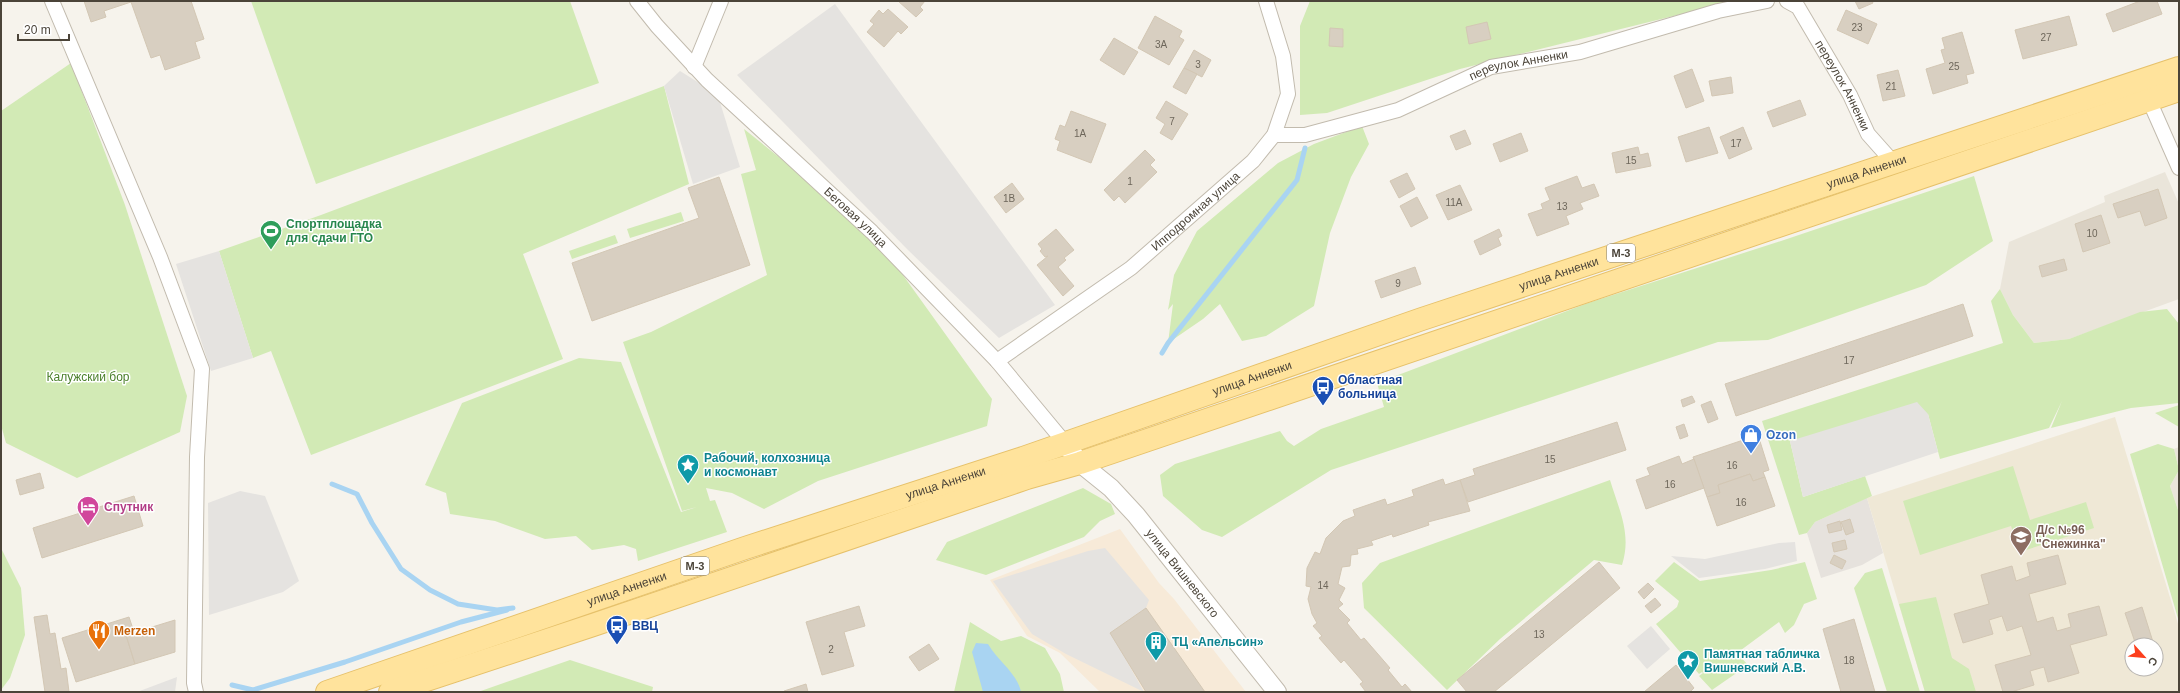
<svg xmlns="http://www.w3.org/2000/svg" width="2180" height="693" font-family="Arial,sans-serif">
	<style>
		.residential { fill: #eae5da }
		.commercial { fill: #f7ead8 }
		.industrial { fill: #e6e2dd }
		.education { fill: #efe8d6; fill-rule: evenodd }
		.green { fill: #d2eab5 }
		.parking { fill: #e5e3e0 }
		.water { fill: #a9d4f2 }
		.lines { fill: none; stroke-linecap: round; stroke-linejoin: round }
		.stream { stroke: #a9d4f2; stroke-width: 5 }
		.building { fill: #d8cfc1; stroke: #d3c7b4 }
		.minor-casing { stroke: #c2bbae; stroke-width: 16 }
		.tertiary-casing { stroke: #c2bbae; stroke-width: 20 }
		.primary-casing { stroke: #e6c16a; stroke-width: 24 }
		.minor { stroke: #fff; stroke-width: 14 }
		.tertiary { stroke: #fff; stroke-width: 18 }
		.primary { stroke: #ffe39c; stroke-width: 22 }
		.labels { text-anchor: middle; stroke-width: 3; stroke-linejoin: round; paint-order: stroke }
		.number-label { font-size: 10px; fill: #6e675b }
		.shield { fill: #fff; stroke: #817c74; stroke-width: 1 }
		.shield-label { font-size: 11px; font-weight: bold; fill: #4b4439 }
		.street-label { font-size: 12px; fill: #4b4439; stroke: #fff }
		.leisure-label { font-size: 12px; font-weight: bold; fill: #27864d; stroke: #fff; text-anchor: start }
		.park-label { font-size: 12px; fill: #4a7f2a; stroke: #fff }
		.transit-label { font-size: 12px; font-weight: bold; fill: #164399; stroke: #fff; text-anchor: start }
		.shop-label { font-size: 12px; font-weight: bold; fill: #366cbe; stroke: #fff; text-anchor: start }
		.culture-label { font-size: 12px; font-weight: bold; fill: #0d838f; stroke: #fff; text-anchor: start }
		.hotel-label { font-size: 12px; font-weight: bold; fill: #b23c85; stroke: #fff; text-anchor: start }
		.education-label { font-size: 12px; font-weight: bold; fill: #785e54; stroke: #fff; text-anchor: start }
		.food-label { font-size: 12px; font-weight: bold; fill: #c56008; stroke: #fff; text-anchor: start }
	</style>
	<rect width="100%" height="100%" fill="#f6f3ec"/>
	<g class="residential">
		<path d="M 2165,172 L 2179,204 L 2179,299 L 2069,339 L 2034,343 L 2013,315 L 2000,289 L 2009,242 L 2105,202 L 2104,196 Z"/>
		<path d="M 2179,447 L 2179,513 L 2170,486 L 2179,470 L 2174,449 Z"/>
	</g>
	<path class="commercial" d="M 1120,529 L 1159,583 L 1174,599 L 1246,692 L 1100,692 L 1060,653 L 1027,636 L 990,580 Z"/>
	<path class="industrial" d="M 1867,498 L 1883,553 L 1862,565 L 1821,578 L 1807,533 L 1815,522 Z"/>
	<path class="education" d="M 2115,417 L 2179,627 L 2179,692 L 1925,692 L 1867,498 ZM 2132,645 L 2156,645 L 2156,669 L 2132,669 Z"/>
	<g class="green">
		<path d="M 251,1 L 570,1 L 599,83 L 316,184 Z"/>
		<path d="M 1310,1 L 1734,1 L 1460,69 L 1327,113 L 1300,115 L 1300,26 Z"/>
		<path d="M 71,63 L 125,205 L 187,396 L 180,432 L 77,478 L 6,443 L 1,425 L 1,111 Z"/>
		<path d="M 664,86 L 689,184 L 523,254 L 563,359 L 311,455 L 271,351 L 253,358 L 219,251 L 321,215 Z"/>
		<path d="M 1362,126 L 1369,144 L 1351,177 L 1330,233 L 1314,306 L 1266,336 L 1242,341 L 1220,304 L 1203,319 L 1168,343 L 1173,304 L 1168,310 L 1174,275 L 1197,231 L 1278,163 L 1314,144 Z"/>
		<path d="M 744,129 L 872,232 L 992,399 L 987,426 L 818,481 L 764,509 L 732,493 L 706,488 L 710,501 L 715,500 L 727,532 L 638,561 L 636,549 L 624,545 L 592,550 L 576,536 L 545,539 L 495,521 L 450,514 L 446,493 L 425,485 L 462,403 L 579,358 L 621,362 L 681,512 L 697,507 L 682,511 L 623,342 L 651,332 L 767,275 L 741,174 L 756,170 Z"/>
		<path d="M 1974,176 L 1993,241 L 1926,285 L 1768,340 L 1718,342 L 1331,470 L 1222,537 L 1202,530 L 1163,496 L 1160,475 L 1175,464 L 1280,431 L 1287,441 L 1294,446 L 1321,429 L 1384,407 L 1377,383 L 1588,303 L 1784,240 Z"/>
		<path d="M 681,212 L 684,221 L 630,238 L 627,229 Z"/>
		<path d="M 615,235 L 618,243 L 572,259 L 569,251 Z"/>
		<path d="M 2000,289 L 2013,315 L 2034,343 L 2069,339 L 2140,312 L 2167,309 L 2179,324 L 2179,403 L 2131,408 L 2051,428 L 2062,401 L 2049,428 L 1940,459 L 1928,414 L 1790,441 L 1803,497 L 1865,476 L 1872,496 L 1815,522 L 1807,533 L 1799,535 L 1762,421 L 2003,343 L 1991,301 Z"/>
		<path d="M 2179,405 L 2179,427 L 2155,413 Z"/>
		<path d="M 2158,444 L 2174,449 L 2179,470 L 2170,486 L 2179,513 L 2179,622 L 2130,454 Z"/>
		<path d="M 2013,466 L 2030,520 L 2086,502 L 2094,528 L 2020,552 L 2011,526 L 1920,555 L 1903,501 Z"/>
		<path d="M 1610,480 C 1619,510 1632,534 1622,565 L 1594,560 L 1500,639 L 1447,690 L 1364,608 L 1362,583 L 1380,563 Z"/>
		<path d="M 1083,488 L 1111,504 L 1115,514 L 1100,521 L 1084,537 L 986,575 L 936,560 L 947,542 Z"/>
		<path d="M 1,548 L 21,588 L 25,635 L 10,678 L 1,690 Z"/>
		<path d="M 1674,562 L 1700,581 L 1771,570 L 1805,562 L 1817,599 L 1804,604 L 1794,625 L 1785,633 L 1779,622 L 1737,653 L 1748,665 L 1712,690 L 1699,676 L 1703,673 L 1702,672 L 1699,674 L 1656,624 L 1677,607 L 1679,601 L 1655,581 Z"/>
		<path d="M 1882,568 L 1920,692 L 1887,692 L 1854,588 L 1865,573 Z"/>
		<path d="M 1936,597 L 1952,658 L 1969,669 L 1976,692 L 1925,692 L 1899,604 Z"/>
		<path d="M 970,622 L 1001,641 L 1021,636 L 1045,648 L 1060,674 L 1064,692 L 954,692 Z"/>
		<path d="M 570,660 L 653,687 L 652,692 L 478,692 Z"/>
	</g>
	<g class="parking">
		<path d="M 835,4 L 1055,305 L 999,338 L 908,250 L 737,75 Z"/>
		<path d="M 680,71 L 704,86 L 719,99 L 740,167 L 693,184 L 664,86 Z"/>
		<path d="M 219,251 L 253,358 L 211,371 L 176,264 Z"/>
		<path d="M 1917,402 L 1928,414 L 1938,452 L 1803,497 L 1790,441 Z"/>
		<path d="M 240,491 L 265,496 L 299,581 L 283,592 L 209,615 L 208,503 Z"/>
		<path d="M 1795,542 L 1797,561 L 1765,569 L 1699,578 L 1671,556 L 1705,559 L 1779,543 Z"/>
		<path d="M 1105,548 L 1149,600 L 1146,608 L 1111,633 L 1144,692 L 1066,654 L 1032,634 L 993,581 L 1088,551 Z"/>
		<path d="M 1651,626 L 1670,649 L 1647,669 L 1627,646 Z"/>
		<path d="M 177,677 L 175,692 L 137,692 Z"/>
	</g>
	<path class="water" d="M 976,643 L 988,644 C 998,661 1017,673 1021,692 L 983,692 L 972,652 Z"/>
	<g class="lines">
		<g class="stream">
			<path d="M 1162,353 L 1168,343 L 1297,180 L 1305,148"/>
			<path d="M 332,484 L 357,494 L 372,523 L 401,569 L 430,590 L 458,604 L 497,610 L 513,608"/>
			<path d="M 232,685 L 253,690 L 345,662 L 461,622 L 507,610"/>
		</g>
	</g>
	<g class="building">
		<path d="M 84,1 L 191,1 L 204,39 L 195,42 L 200,58 L 165,70 L 160,55 L 151,58 L 131,2 L 104,11 L 106,17 L 91,22 Z"/>
		<path d="M 898,1 L 925,1 L 920,7 L 923,10 L 916,17 Z"/>
		<path d="M 1855,1 L 1872,1 L 1873,3 L 1859,9 Z"/>
		<path d="M 2140,1 L 2157,1 L 2162,14 L 2113,32 L 2106,14 Z"/>
		<path d="M 888,9 L 908,27 L 901,34 L 898,31 L 884,47 L 867,32 L 874,24 L 870,21 L 879,10 L 883,14 Z"/>
		<path d="M 1846,10 L 1877,24 L 1868,44 L 1837,30 Z"/>
		<path d="M 1155,16 L 1182,31 L 1179,37 L 1184,40 L 1169,65 L 1138,48 Z"/>
		<path d="M 2069,16 L 2077,45 L 2023,59 L 2015,30 Z"/>
		<path d="M 1487,22 L 1491,39 L 1469,44 L 1466,27 Z"/>
		<path d="M 1330,28 L 1343,29 L 1343,47 L 1329,46 Z"/>
		<path d="M 1962,32 L 1974,73 L 1966,75 L 1968,83 L 1933,94 L 1926,69 L 1945,63 L 1941,50 L 1945,49 L 1942,38 Z"/>
		<path d="M 1114,38 L 1138,52 L 1124,75 L 1100,60 Z"/>
		<path d="M 1194,50 L 1211,60 L 1202,77 L 1184,68 Z"/>
		<path d="M 1184,68 L 1197,74 L 1186,94 L 1173,87 Z"/>
		<path d="M 1692,69 L 1704,101 L 1686,108 L 1674,76 Z"/>
		<path d="M 1898,70 L 1905,96 L 1883,101 L 1877,75 Z"/>
		<path d="M 1731,77 L 1733,93 L 1712,96 L 1709,81 Z"/>
		<path d="M 1800,100 L 1806,115 L 1773,127 L 1767,112 Z"/>
		<path d="M 1166,101 L 1188,114 L 1172,140 L 1160,133 L 1165,124 L 1156,118 Z"/>
		<path d="M 1071,111 L 1106,124 L 1091,163 L 1057,150 L 1060,141 L 1055,139 L 1060,125 L 1065,127 Z"/>
		<path d="M 1709,127 L 1718,153 L 1686,162 L 1678,137 Z"/>
		<path d="M 1743,127 L 1752,149 L 1729,159 L 1720,137 Z"/>
		<path d="M 1465,130 L 1471,144 L 1456,150 L 1450,136 Z"/>
		<path d="M 1521,133 L 1528,151 L 1500,162 L 1493,144 Z"/>
		<path d="M 1638,147 L 1640,155 L 1648,153 L 1651,166 L 1616,173 L 1612,153 Z"/>
		<path d="M 1145,150 L 1155,160 L 1150,165 L 1157,172 L 1125,203 L 1119,196 L 1114,201 L 1104,190 Z"/>
		<path d="M 1407,173 L 1415,189 L 1399,198 L 1390,181 Z"/>
		<path d="M 1577,176 L 1582,188 L 1594,184 L 1599,196 L 1580,203 L 1583,209 L 1566,216 L 1569,224 L 1537,236 L 1528,214 L 1543,209 L 1541,204 L 1550,200 L 1545,188 Z"/>
		<path d="M 719,177 L 750,265 L 592,321 L 572,263 L 699,218 L 688,188 Z"/>
		<path d="M 1012,183 L 1024,199 L 1006,213 L 994,197 Z"/>
		<path d="M 1460,185 L 1472,210 L 1448,220 L 1436,195 Z"/>
		<path d="M 2158,189 L 2167,218 L 2145,226 L 2140,211 L 2118,218 L 2113,204 Z"/>
		<path d="M 1417,197 L 1428,218 L 1411,227 L 1400,206 Z"/>
		<path d="M 2101,215 L 2110,243 L 2083,252 L 2075,224 Z"/>
		<path d="M 1056,229 L 1074,250 L 1064,258 L 1066,260 L 1058,267 L 1074,286 L 1063,296 L 1037,265 L 1048,256 L 1045,257 L 1040,251 L 1042,249 L 1038,244 Z"/>
		<path d="M 1499,229 L 1502,236 L 1498,238 L 1501,245 L 1480,255 L 1474,241 Z"/>
		<path d="M 2064,259 L 2067,270 L 2042,277 L 2039,266 Z"/>
		<path d="M 1415,267 L 1421,284 L 1381,298 L 1375,281 Z"/>
		<path d="M 1963,304 L 1973,336 L 1736,416 L 1725,384 Z"/>
		<path d="M 1692,396 L 1695,402 L 1683,407 L 1681,400 Z"/>
		<path d="M 1711,401 L 1718,419 L 1708,423 L 1701,405 Z"/>
		<path d="M 1617,422 L 1626,450 L 1468,502 L 1460,480 L 1475,475 L 1473,469 Z"/>
		<path d="M 1684,424 L 1688,436 L 1680,439 L 1676,427 Z"/>
		<path d="M 1758,435 L 1769,470 L 1763,472 L 1765,477 L 1753,481 L 1750,474 L 1718,485 L 1720,493 L 1707,497 L 1693,457 Z"/>
		<path d="M 1679,456 L 1682,464 L 1694,459 L 1704,488 L 1646,509 L 1636,480 L 1650,475 L 1647,468 Z"/>
		<path d="M 40,473 L 44,488 L 20,495 L 16,480 Z"/>
		<path d="M 1750,474 L 1753,481 L 1765,477 L 1775,506 L 1717,526 L 1707,497 L 1720,493 L 1718,485 Z"/>
		<path d="M 1443,479 L 1445,485 L 1460,480 L 1470,511 L 1428,522 L 1429,525 L 1393,537 L 1392,534 L 1371,541 L 1373,545 L 1357,549 L 1358,554 L 1351,555 L 1350,566 L 1342,567 L 1338,584 L 1345,588 L 1339,600 L 1343,604 L 1338,608 L 1350,620 L 1347,623 L 1361,640 L 1364,638 L 1390,668 L 1388,670 L 1402,687 L 1405,684 L 1412,692 L 1366,692 L 1360,684 L 1363,682 L 1344,660 L 1341,663 L 1319,638 L 1322,636 L 1313,626 L 1317,623 L 1312,614 L 1308,599 L 1311,587 L 1306,586 L 1307,568 L 1315,552 L 1320,554 L 1326,538 L 1343,521 L 1355,516 L 1353,510 L 1385,499 L 1387,505 L 1414,496 L 1412,490 Z"/>
		<path d="M 134,496 L 143,526 L 42,558 L 33,528 Z"/>
		<path d="M 1850,519 L 1854,532 L 1846,535 L 1841,522 Z"/>
		<path d="M 1840,521 L 1842,530 L 1829,533 L 1827,525 Z"/>
		<path d="M 1845,540 L 1847,549 L 1834,552 L 1832,543 Z"/>
		<path d="M 1834,555 L 1846,561 L 1842,569 L 1830,563 Z"/>
		<path d="M 2058,555 L 2066,584 L 2029,594 L 2037,622 L 2053,617 L 2057,631 L 2071,627 L 2068,614 L 2099,606 L 2107,635 L 2070,645 L 2079,673 L 2048,682 L 2044,667 L 2030,671 L 2034,685 L 2011,692 L 2003,692 L 1995,665 L 2031,655 L 2022,626 L 2007,631 L 2002,616 L 1989,620 L 1993,634 L 1963,643 L 1954,614 L 1989,604 L 1981,575 L 2012,566 L 2016,581 L 2030,576 L 2027,563 Z"/>
		<path d="M 1599,562 L 1620,588 L 1494,692 L 1467,692 L 1457,680 Z"/>
		<path d="M 1648,583 L 1654,589 L 1644,599 L 1638,592 Z"/>
		<path d="M 1655,598 L 1661,605 L 1651,613 L 1645,606 Z"/>
		<path d="M 859,606 L 865,626 L 844,632 L 854,666 L 822,675 L 806,622 Z"/>
		<path d="M 2142,607 L 2153,642 L 2136,645 L 2125,613 Z"/>
		<path d="M 1146,608 L 1205,692 L 1146,692 L 1110,633 Z"/>
		<path d="M 47,615 L 50,634 L 55,633 L 61,669 L 66,668 L 69,692 L 45,692 L 34,617 Z"/>
		<path d="M 129,617 L 134,632 L 126,635 L 135,664 L 76,682 L 62,638 Z"/>
		<path d="M 1854,619 L 1875,692 L 1841,692 L 1823,629 Z"/>
		<path d="M 175,620 L 175,652 L 135,664 L 126,635 Z"/>
		<path d="M 929,644 L 939,659 L 919,671 L 909,657 Z"/>
		<path d="M 1676,665 L 1694,688 L 1690,692 L 1644,692 Z"/>
		<path d="M 806,684 L 808,692 L 784,692 L 784,691 Z"/>
	</g>
	<g class="lines">
		<g class="minor-casing">
			<g id="minor">
				<path d="M 52,1 L 160,257 L 202,369 L 197,457 L 194,683 L 196,692"/>
				<path id="s1" d="M 637,1 L 657,26 L 707,80 L 872,232 L 997,361 L 1065,443"/>
				<path id="s2" d="M 1787,1 L 1798,7 L 1850,95 L 1868,134 L 1892,161"/>
				<path d="M 694,67 L 721,1"/>
				<path d="M 2149,100 L 2179,168"/>
				<path id="s3" d="M 1274,135 L 1305,135 L 1398,110 L 1491,67 L 1580,52 L 1718,11 L 1767,1"/>
				<path id="s4" d="M 997,361 L 1131,268 L 1253,161 L 1274,135 L 1288,94 L 1283,56 L 1266,1"/>
			</g>
		</g>
		<g class="tertiary-casing">
			<g id="tertiary">
				<path id="s5" d="M 1065,443 L 1080,463 L 1111,488 L 1136,515 L 1277,692"/>
			</g>
		</g>
		<g class="primary-casing">
			<g id="primary">
				<path id="s6" d="M 327,692 L 745,548 L 1023,458 L 1422,319 L 2179,68"/>
				<path d="M 390,692 L 593,625 L 1027,478 L 1080,463 L 2179,90"/>
			</g>
		</g>
		<use href="#minor" class="minor"/>
		<use href="#tertiary" class="tertiary"/>
		<use href="#primary" class="primary"/>
	</g>
	<defs>
		<g id="stadium-pin" transform="scale(1.15)"><path d="M0 17L-7.5 6A9.5 9.5 0 1 1 7.5 6Z" fill="#2e9e5b" stroke="#fff"/><path d="M0-5a6.5 5 0 1 0 0 10a6.5 5 0 1 0 0-10ZM-3.5-1.8h7v3.6h-7Z" fill="#fff"/></g>
		<g id="bus-pin" transform="scale(1.15)"><path d="M0 17L-7.5 6A9.5 9.5 0 1 1 7.5 6Z" fill="#1a4fb4" stroke="#fff"/><path d="M-5-6H5V4H4V6H2V4H-2V6H-4V4H-5ZM-3.5-4V0h7V-4ZM-3.5 1.2v1.5H-2V1.2ZM2 1.2v1.5H3.5V1.2Z" fill="#fff"/></g>
		<g id="shop-pin" transform="scale(1.15)"><path d="M0 17L-7.5 6A9.5 9.5 0 1 1 7.5 6Z" fill="#3f7fe0" stroke="#fff"/><path d="M-5-2.5h2.3a2.7 3.5 0 0 1 5.4 0H5L5.5 6h-11ZM-1.5-2.5h3a1.5 2.3 0 0 0-3 0Z" fill="#fff"/></g>
		<g id="sight-pin" transform="scale(1.15)"><path d="M0 17L-7.5 6A9.5 9.5 0 1 1 7.5 6Z" fill="#0f9aa8" stroke="#fff"/><path d="M0-6L1.8-2.2L6-1.7L2.9 1.2L3.7 5.4L0 3.3L-3.7 5.4L-2.9 1.2L-6-1.7L-1.8-2.2Z" fill="#fff"/></g>
		<g id="hotel-pin" transform="scale(1.15)"><path d="M0 17L-7.5 6A9.5 9.5 0 1 1 7.5 6Z" fill="#d1479c" stroke="#fff"/><path d="M-6-4.5h1.5V1H6V5H4.5V3h-9V5H-6ZM-4 0a1.8 1.8 0 1 1 3.6 0ZM.5 0V-2.5h3Q6-2.5 6 0Z" fill="#fff"/></g>
		<g id="school-pin" transform="scale(1.15)"><path d="M0 17L-7.5 6A9.5 9.5 0 1 1 7.5 6Z" fill="#8d6e63" stroke="#fff"/><path d="M0-5L7-2L0 1L-7-2ZM-4 1L0 2.5L4 1V4Q0 6-4 4Z" fill="#fff"/></g>
		<g id="restaurant-pin" transform="scale(1.15)"><path d="M0 17L-7.5 6A9.5 9.5 0 1 1 7.5 6Z" fill="#e8710a" stroke="#fff"/><path d="M-5-6h1v4h1v-4h1v4h1v-4h1v5L-1.5 .5V6h-2V.5L-5-1ZM5-6V6H3V1.5H1.5Q1.5-4 5-6Z" fill="#fff"/></g>
		<g id="building-pin" transform="scale(1.15)"><path d="M0 17L-7.5 6A9.5 9.5 0 1 1 7.5 6Z" fill="#0f9aa8" stroke="#fff"/><path d="M-4-6H4V6H1V3H-1V6H-4ZM-2.5-4.3h1.7v1.8h-1.7ZM.8-4.3h1.7v1.8H.8ZM-2.5-1h1.7V.8h-1.7ZM.8-1h1.7V.8H.8Z" fill="#fff"/></g>
	</defs>
	<g fill-rule="evenodd">
		<use href="#stadium-pin" x="271" y="231"/>
		<use href="#bus-pin" x="1323" y="387"/>
		<use href="#shop-pin" x="1751" y="435"/>
		<use href="#sight-pin" x="688" y="465"/>
		<use href="#hotel-pin" x="88" y="507"/>
		<use href="#school-pin" x="2021" y="537"/>
		<use href="#bus-pin" x="617" y="626"/>
		<use href="#restaurant-pin" x="99" y="631"/>
		<use href="#building-pin" x="1156" y="642"/>
		<use href="#sight-pin" x="1688" y="661"/>
	</g>
	<g class="labels">
		<g class="number-label">
			<text x="1857" y="31">23</text>
			<text x="2046" y="41">27</text>
			<text x="1161" y="48">3А</text>
			<text x="1198" y="68">3</text>
			<text x="1954" y="70">25</text>
			<text x="1891" y="90">21</text>
			<text x="1172" y="125">7</text>
			<text x="1080" y="137">1А</text>
			<text x="1736" y="147">17</text>
			<text x="1631" y="164">15</text>
			<text x="1130" y="185">1</text>
			<text x="1009" y="202">1В</text>
			<text x="1454" y="206">11А</text>
			<text x="1562" y="210">13</text>
			<text x="2092" y="237">10</text>
			<text x="1398" y="287">9</text>
			<text x="1849" y="364">17</text>
			<text x="1550" y="463">15</text>
			<text x="1732" y="469">16</text>
			<text x="1670" y="488">16</text>
			<text x="1741" y="506">16</text>
			<text x="1323" y="589">14</text>
			<text x="1539" y="638">13</text>
			<text x="831" y="653">2</text>
			<text x="1849" y="664">18</text>
		</g>
		<g class="shield">
			<rect x="1607" y="244" width="28" height="18" rx="3"/>
			<rect x="681" y="557" width="28" height="18" rx="3"/>
		</g>
		<g class="shield-label">
			<text x="1621" y="257">М-3</text>
			<text x="695" y="570">М-3</text>
		</g>
		<g class="street-label">
			<text dy="4" stroke="none"><textPath href="#s3" startOffset="257">переулок Анненки</textPath></text>
			<text dy="4" stroke="none"><textPath href="#s2" startOffset="103">переулок Анненки</textPath></text>
			<text dy="4" stroke="none"><textPath href="#s6" startOffset="1625">улица Анненки</textPath></text>
			<text dy="4" stroke="none"><textPath href="#s4" startOffset="249">Ипподромная улица</textPath></text>
			<text dy="4" stroke="none"><textPath href="#s1" startOffset="308">Беговая улица</textPath></text>
			<text dy="4" stroke="none"><textPath href="#s6" startOffset="1301">улица Анненки</textPath></text>
			<text dy="4" stroke="none"><textPath href="#s6" startOffset="977">улица Анненки</textPath></text>
			<text dy="4" stroke="none"><textPath href="#s6" startOffset="653">улица Анненки</textPath></text>
			<text dy="4" stroke="none"><textPath href="#s5" startOffset="176">улица Вишневского</textPath></text>
			<text dy="4" stroke="none"><textPath href="#s6" startOffset="317">улица Анненки</textPath></text>
		</g>
		<g class="leisure-label">
			<text x="286" y="228">Спортплощадка<tspan x="286" dy="14">для сдачи ГТО</tspan></text>
		</g>
		<g class="park-label">
			<text x="88" y="381">Калужский бор</text>
		</g>
		<g class="transit-label">
			<text x="1338" y="384">Областная<tspan x="1338" dy="14">больница</tspan></text>
			<text x="632" y="630">ВВЦ</text>
		</g>
		<g class="shop-label">
			<text x="1766" y="439">Ozon</text>
		</g>
		<g class="culture-label">
			<text x="704" y="462">Рабочий, колхозница<tspan x="704" dy="14">и космонавт</tspan></text>
			<text x="1172" y="646">ТЦ «Апельсин»</text>
			<text x="1704" y="658">Памятная табличка<tspan x="1704" dy="14">Вишневский А.В.</tspan></text>
		</g>
		<g class="hotel-label">
			<text x="104" y="511">Спутник</text>
		</g>
		<g class="education-label">
			<text x="2036" y="534">Д/с №96<tspan x="2036" dy="14">"Снежинка"</tspan></text>
		</g>
		<g class="food-label">
			<text x="114" y="635">Merzen</text>
		</g>
	</g>
	<rect width="2180" height="693" fill="none" stroke="#4b4439" stroke-width="4"/>
	<g transform="translate(2144 657) rotate(117)"><circle r="19" fill="#ffffff" stroke="#b7b4b0"/>
	<path d="M0-3L7 15L0 10L-7 15Z" fill="#fc3f1d"/>
	<text y="-6" font-size="11" font-weight="bold" text-anchor="middle" fill="#4b4439">С</text>
	</g>
	<path d="M18 34v6h51v-6" fill="none" stroke="#4b4439" stroke-width="2"/>
	<text x="24" y="34" font-size="12" fill="#4b4439" stroke="#ffffff" stroke-width="3" paint-order="stroke">20 m</text>
</svg>
